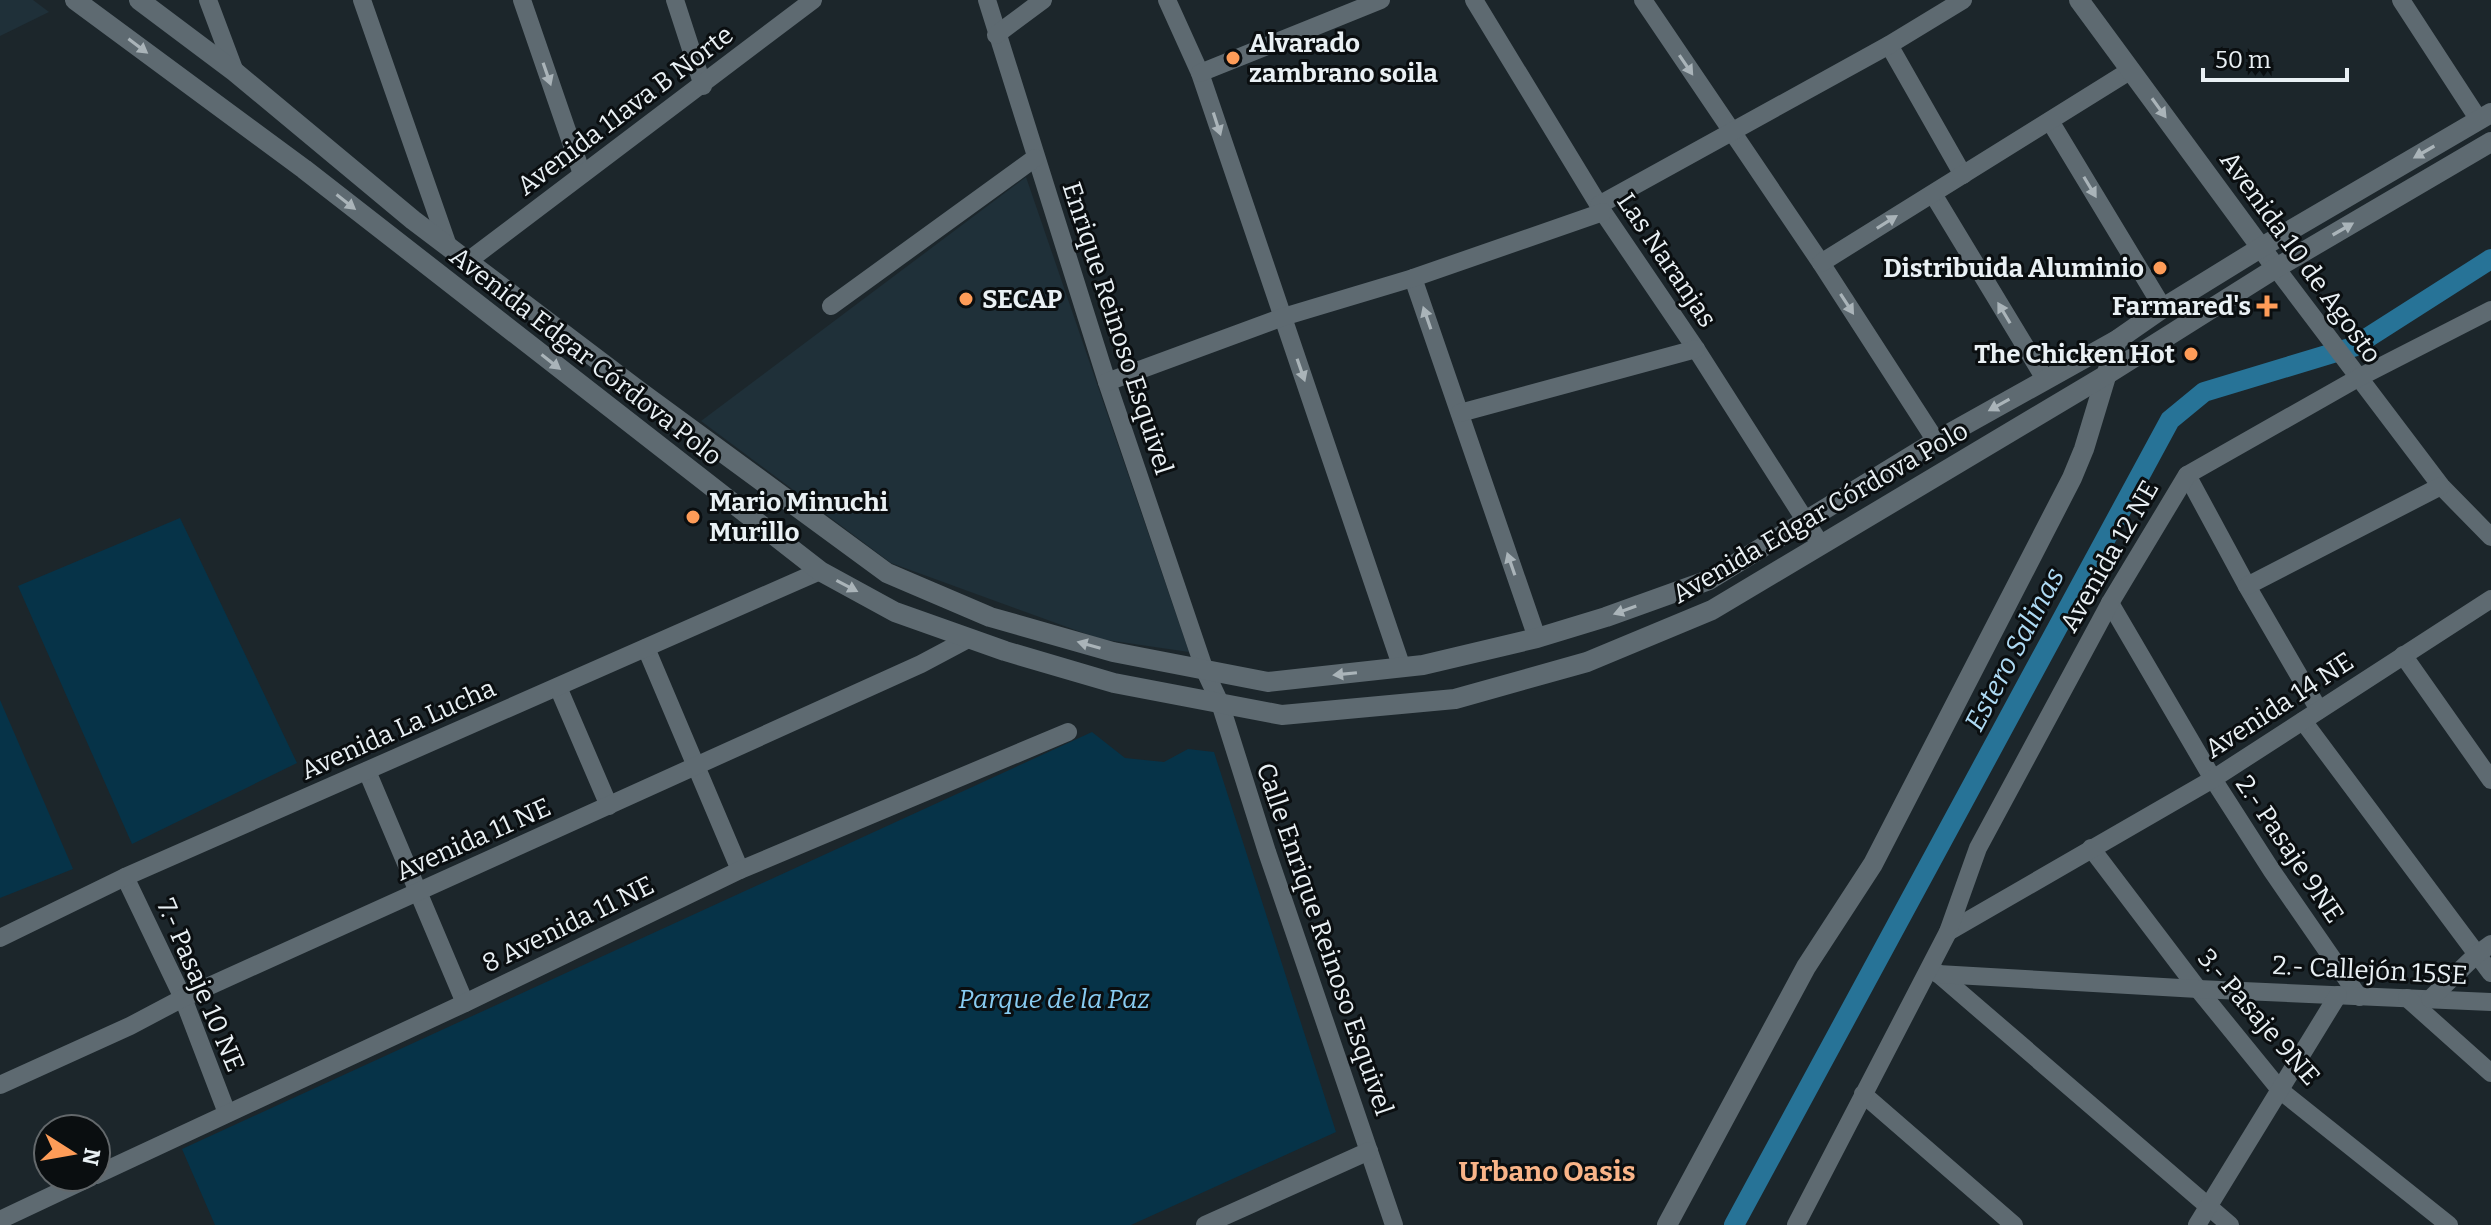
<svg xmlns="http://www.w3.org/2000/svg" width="2491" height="1225" font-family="Bitter,serif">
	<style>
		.built { fill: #1f3039 }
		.green { fill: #063348 }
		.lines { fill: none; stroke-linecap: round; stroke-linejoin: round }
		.canal { stroke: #277397; stroke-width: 20 }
		.minor { stroke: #5e6a71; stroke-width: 18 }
		.tertiary { stroke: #5e6a71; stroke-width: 20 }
		.secondary { stroke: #5e6a71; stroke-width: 20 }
		.oneway { fill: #aab4b9 }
		.poi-dot { fill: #fe9c58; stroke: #0a0e10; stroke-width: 3 }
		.labels { text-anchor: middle; stroke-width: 6; stroke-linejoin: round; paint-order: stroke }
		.poi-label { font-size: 26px; font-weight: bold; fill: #e9f0f4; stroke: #0a0e10; text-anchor: start }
		.street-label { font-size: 26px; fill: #e9f0f4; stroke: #0a0e10 }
		.park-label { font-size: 26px; font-style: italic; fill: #88ccf2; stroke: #0a0e10 }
		.water-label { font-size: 28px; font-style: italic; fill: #aedaf4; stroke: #0a0e10 }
		.neighbourhood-label { font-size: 28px; font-weight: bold; fill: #f9b488; stroke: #0a0e10 }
	</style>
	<rect width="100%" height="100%" fill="#1c262b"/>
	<g class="built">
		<path d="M 0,0 L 33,0 L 49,12 L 0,36 Z"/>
		<path d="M 1026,177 L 1189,652 L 1100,639 L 891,563 L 701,421 Z"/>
	</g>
	<g class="green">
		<path d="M 180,518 L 297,763 L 132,844 L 18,586 Z"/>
		<path d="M 0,700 L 73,869 L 0,898 Z"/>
		<path d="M 1092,732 L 1125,758 L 1164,762 L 1188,749 L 1214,752 L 1336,1132 L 1131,1225 L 215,1225 L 182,1149 Z"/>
	</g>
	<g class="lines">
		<path class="canal" d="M 1734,1225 L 2170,420 L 2204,392 L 2353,347 L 2491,259"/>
		<g class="minor">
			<path d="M 208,0 L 235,72"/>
			<path d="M 362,0 L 448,246"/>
			<path d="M 522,0 L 582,174"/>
			<path d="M 675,0 L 703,86"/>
			<path d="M 987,0 L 1107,382 L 1205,671 L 1220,703 L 1267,852 L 1394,1225"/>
			<path d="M 1167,0 L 1200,73 L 1402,668"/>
			<path d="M 1474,0 L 1603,212 L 1696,349 L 1821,545"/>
			<path d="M 1643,0 L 1821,263 L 1936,441"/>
			<path d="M 2401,0 L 2479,120"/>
			<path d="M 996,35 L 1043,0"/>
			<path d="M 1889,45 L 1963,175"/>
			<path d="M 1200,73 L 1381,0"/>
			<path d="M 2050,121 L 2163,308"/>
			<path d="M 1933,194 L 2045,379"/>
			<path d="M 1599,205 L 1889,45 L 1963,0"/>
			<path d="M 468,261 L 813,0"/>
			<path d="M 1821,263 L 2131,70"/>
			<path d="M 2276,268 L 2441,486 L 2491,537"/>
			<path d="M 1413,278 L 1537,638"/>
			<path d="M 831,306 L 1035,158"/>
			<path d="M 1107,382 L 1283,317 L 1413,278 L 1603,212"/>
			<path d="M 1460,413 L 1696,349"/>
			<path d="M 2187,475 L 2247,586 L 2319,710"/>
			<path d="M 2247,586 L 2441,486"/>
			<path d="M 2110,603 L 2213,779 L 2272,871 L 2359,997"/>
			<path d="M 646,648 L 740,870"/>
			<path d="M 2403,655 L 2491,780"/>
			<path d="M 558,687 L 609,806"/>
			<path d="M 2303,721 L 2491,973"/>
			<path d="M 367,771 L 465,1003"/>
			<path d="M 2091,848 L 2198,989 L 2281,1091 L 2449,1225"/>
			<path d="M 125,877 L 183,998 L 227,1113"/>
			<path d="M 1948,932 L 2213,779 L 2491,599"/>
			<path d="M 0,938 L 125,877 L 820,571"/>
			<path d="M 1935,971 L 2230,1225"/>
			<path d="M 1938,974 L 2198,989 L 2491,1002"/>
			<path d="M 2407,998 L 2491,1073"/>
			<path d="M 2430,999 L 2476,955 L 2491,944"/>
			<path d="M 0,1085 L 130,1026 L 183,998 L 921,664 L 968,639"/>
			<path d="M 1863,1094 L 2014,1225"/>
			<path d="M 96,1175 L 465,1003 L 740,870 L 1068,732"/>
			<path d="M 0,1220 L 91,1177"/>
			<path d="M 1205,1225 L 1369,1151"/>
			<path d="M 1796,1225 L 1948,932 L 1978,848 L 2110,603 L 2187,475 L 2358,378 L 2491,310"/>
			<path d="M 2197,1225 L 2338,995"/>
		</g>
		<g class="tertiary">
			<path d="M 2079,0 L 2276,268"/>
			<path d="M 1667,1225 L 1806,967 L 1873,864 L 2072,478 L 2084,449 L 2117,340"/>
		</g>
		<g class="secondary">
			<path d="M 75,0 L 304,169 L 820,571 L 895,612 L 1005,651 L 1114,683 L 1282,715 L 1455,699 L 1587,662 L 1712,610 L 2106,375 L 2276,268 L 2491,142"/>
			<path d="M 139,0 L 235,72 L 413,220 L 639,391 L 887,573 L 990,617 L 1113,652 L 1268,682 L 1423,665 L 1537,638 L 1606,617 L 1709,580 L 1936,441 L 2117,340 L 2163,308 L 2262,247 L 2491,113"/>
		</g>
	</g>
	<defs><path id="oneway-solid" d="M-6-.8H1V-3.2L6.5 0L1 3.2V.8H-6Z" transform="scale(2)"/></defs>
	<g class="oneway">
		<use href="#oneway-solid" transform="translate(138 46) rotate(37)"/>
		<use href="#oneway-solid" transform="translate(1686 65) rotate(56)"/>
		<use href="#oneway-solid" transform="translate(547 74) rotate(71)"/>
		<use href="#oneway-solid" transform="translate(2159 108) rotate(54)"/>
		<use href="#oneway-solid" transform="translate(1217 124) rotate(72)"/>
		<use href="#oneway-solid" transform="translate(2424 152) rotate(150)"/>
		<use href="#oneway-solid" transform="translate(2090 187) rotate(59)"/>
		<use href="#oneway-solid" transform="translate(346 202) rotate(38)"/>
		<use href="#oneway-solid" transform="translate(1887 222) rotate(-32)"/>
		<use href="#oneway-solid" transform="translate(2343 229) rotate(-30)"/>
		<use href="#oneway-solid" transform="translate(1847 304) rotate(57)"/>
		<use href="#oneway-solid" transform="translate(2004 313) rotate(-121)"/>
		<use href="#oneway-solid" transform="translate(1427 318) rotate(-109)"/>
		<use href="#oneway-solid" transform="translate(551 362) rotate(38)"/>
		<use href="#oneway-solid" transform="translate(1301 370) rotate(71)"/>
		<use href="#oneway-solid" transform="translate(1999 405) rotate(151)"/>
		<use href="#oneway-solid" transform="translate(1511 564) rotate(-109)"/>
		<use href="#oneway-solid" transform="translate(847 586) rotate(28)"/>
		<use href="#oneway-solid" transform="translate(1625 610) rotate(160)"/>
		<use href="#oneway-solid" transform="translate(1089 645) rotate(-164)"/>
		<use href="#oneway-solid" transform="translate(1345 674) rotate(174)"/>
	</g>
	<g class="poi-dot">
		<circle cx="1233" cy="58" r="8"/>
		<circle cx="2160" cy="268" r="8"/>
		<circle cx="966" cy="299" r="8"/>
		<path d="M2263 294h8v8h8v8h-8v8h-8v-8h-8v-8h8z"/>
		<circle cx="2191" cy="354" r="8"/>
		<circle cx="693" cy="517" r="8"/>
	</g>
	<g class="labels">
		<g class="poi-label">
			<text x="1249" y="52">Alvarado<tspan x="1249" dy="30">zambrano soila</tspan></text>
			<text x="2144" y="277" text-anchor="end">Distribuida Aluminio</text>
			<text x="982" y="308">SECAP</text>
			<text x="2251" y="315" text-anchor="end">Farmared's</text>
			<text x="2175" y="363" text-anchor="end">The Chicken Hot</text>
			<text x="709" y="511">Mario Minuchi<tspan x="709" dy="30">Murillo</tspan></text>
		</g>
		<g class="street-label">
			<text transform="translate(625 110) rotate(-37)" y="9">Avenida 11ava B Norte</text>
			<text transform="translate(2301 257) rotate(54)" y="9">Avenida 10 de Agosto</text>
			<text transform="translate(1667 260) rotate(56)" y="9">Las Naranjas</text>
			<text transform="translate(1118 328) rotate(72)" y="9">Enrique Reinoso Esquivel</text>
			<text transform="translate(586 356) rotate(38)" y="9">Avenida Edgar Córdova Polo</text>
			<text transform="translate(1820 512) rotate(-30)" y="9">Avenida Edgar Córdova Polo</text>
			<text transform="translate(2109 556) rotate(-60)" y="9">Avenida 12 NE</text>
			<text transform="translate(2279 705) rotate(-33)" y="9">Avenida 14 NE</text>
			<text transform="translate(398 729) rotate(-24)" y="9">Avenida La Lucha</text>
			<text transform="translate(473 839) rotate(-24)" y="9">Avenida 11 NE</text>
			<text transform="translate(2290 849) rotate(56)" y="9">2.- Pasaje 9NE</text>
			<text transform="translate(568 924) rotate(-26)" y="9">8 Avenida 11 NE</text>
			<text transform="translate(1325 939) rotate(71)" y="9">Calle Enrique Reinoso Esquivel</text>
			<text transform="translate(2370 970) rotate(3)" y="9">2.- Callejón 15SE</text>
			<text transform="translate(201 985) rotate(67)" y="9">7.- Pasaje 10 NE</text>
			<text transform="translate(2259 1017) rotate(49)" y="9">3.- Pasaje 9NE</text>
		</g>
		<g class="park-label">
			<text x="1054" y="1008">Parque de la Paz</text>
		</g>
		<g class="water-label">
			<text transform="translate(2014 649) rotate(-62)" y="10">Estero Salinas</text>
		</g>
		<g class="neighbourhood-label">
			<text x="1547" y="1181">Urbano Oasis</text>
		</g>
	</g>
	<g transform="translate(72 1153) rotate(101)"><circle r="38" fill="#0a0e10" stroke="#63686b" stroke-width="2"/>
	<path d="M0-6L14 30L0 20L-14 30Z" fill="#fe9c58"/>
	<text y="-12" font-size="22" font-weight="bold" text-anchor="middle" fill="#e9f0f4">N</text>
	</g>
	<path d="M2203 68v12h144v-12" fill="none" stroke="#e9f0f4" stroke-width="4"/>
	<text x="2215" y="68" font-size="24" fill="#e9f0f4" stroke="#0a0e10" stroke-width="6" paint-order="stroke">50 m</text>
</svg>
